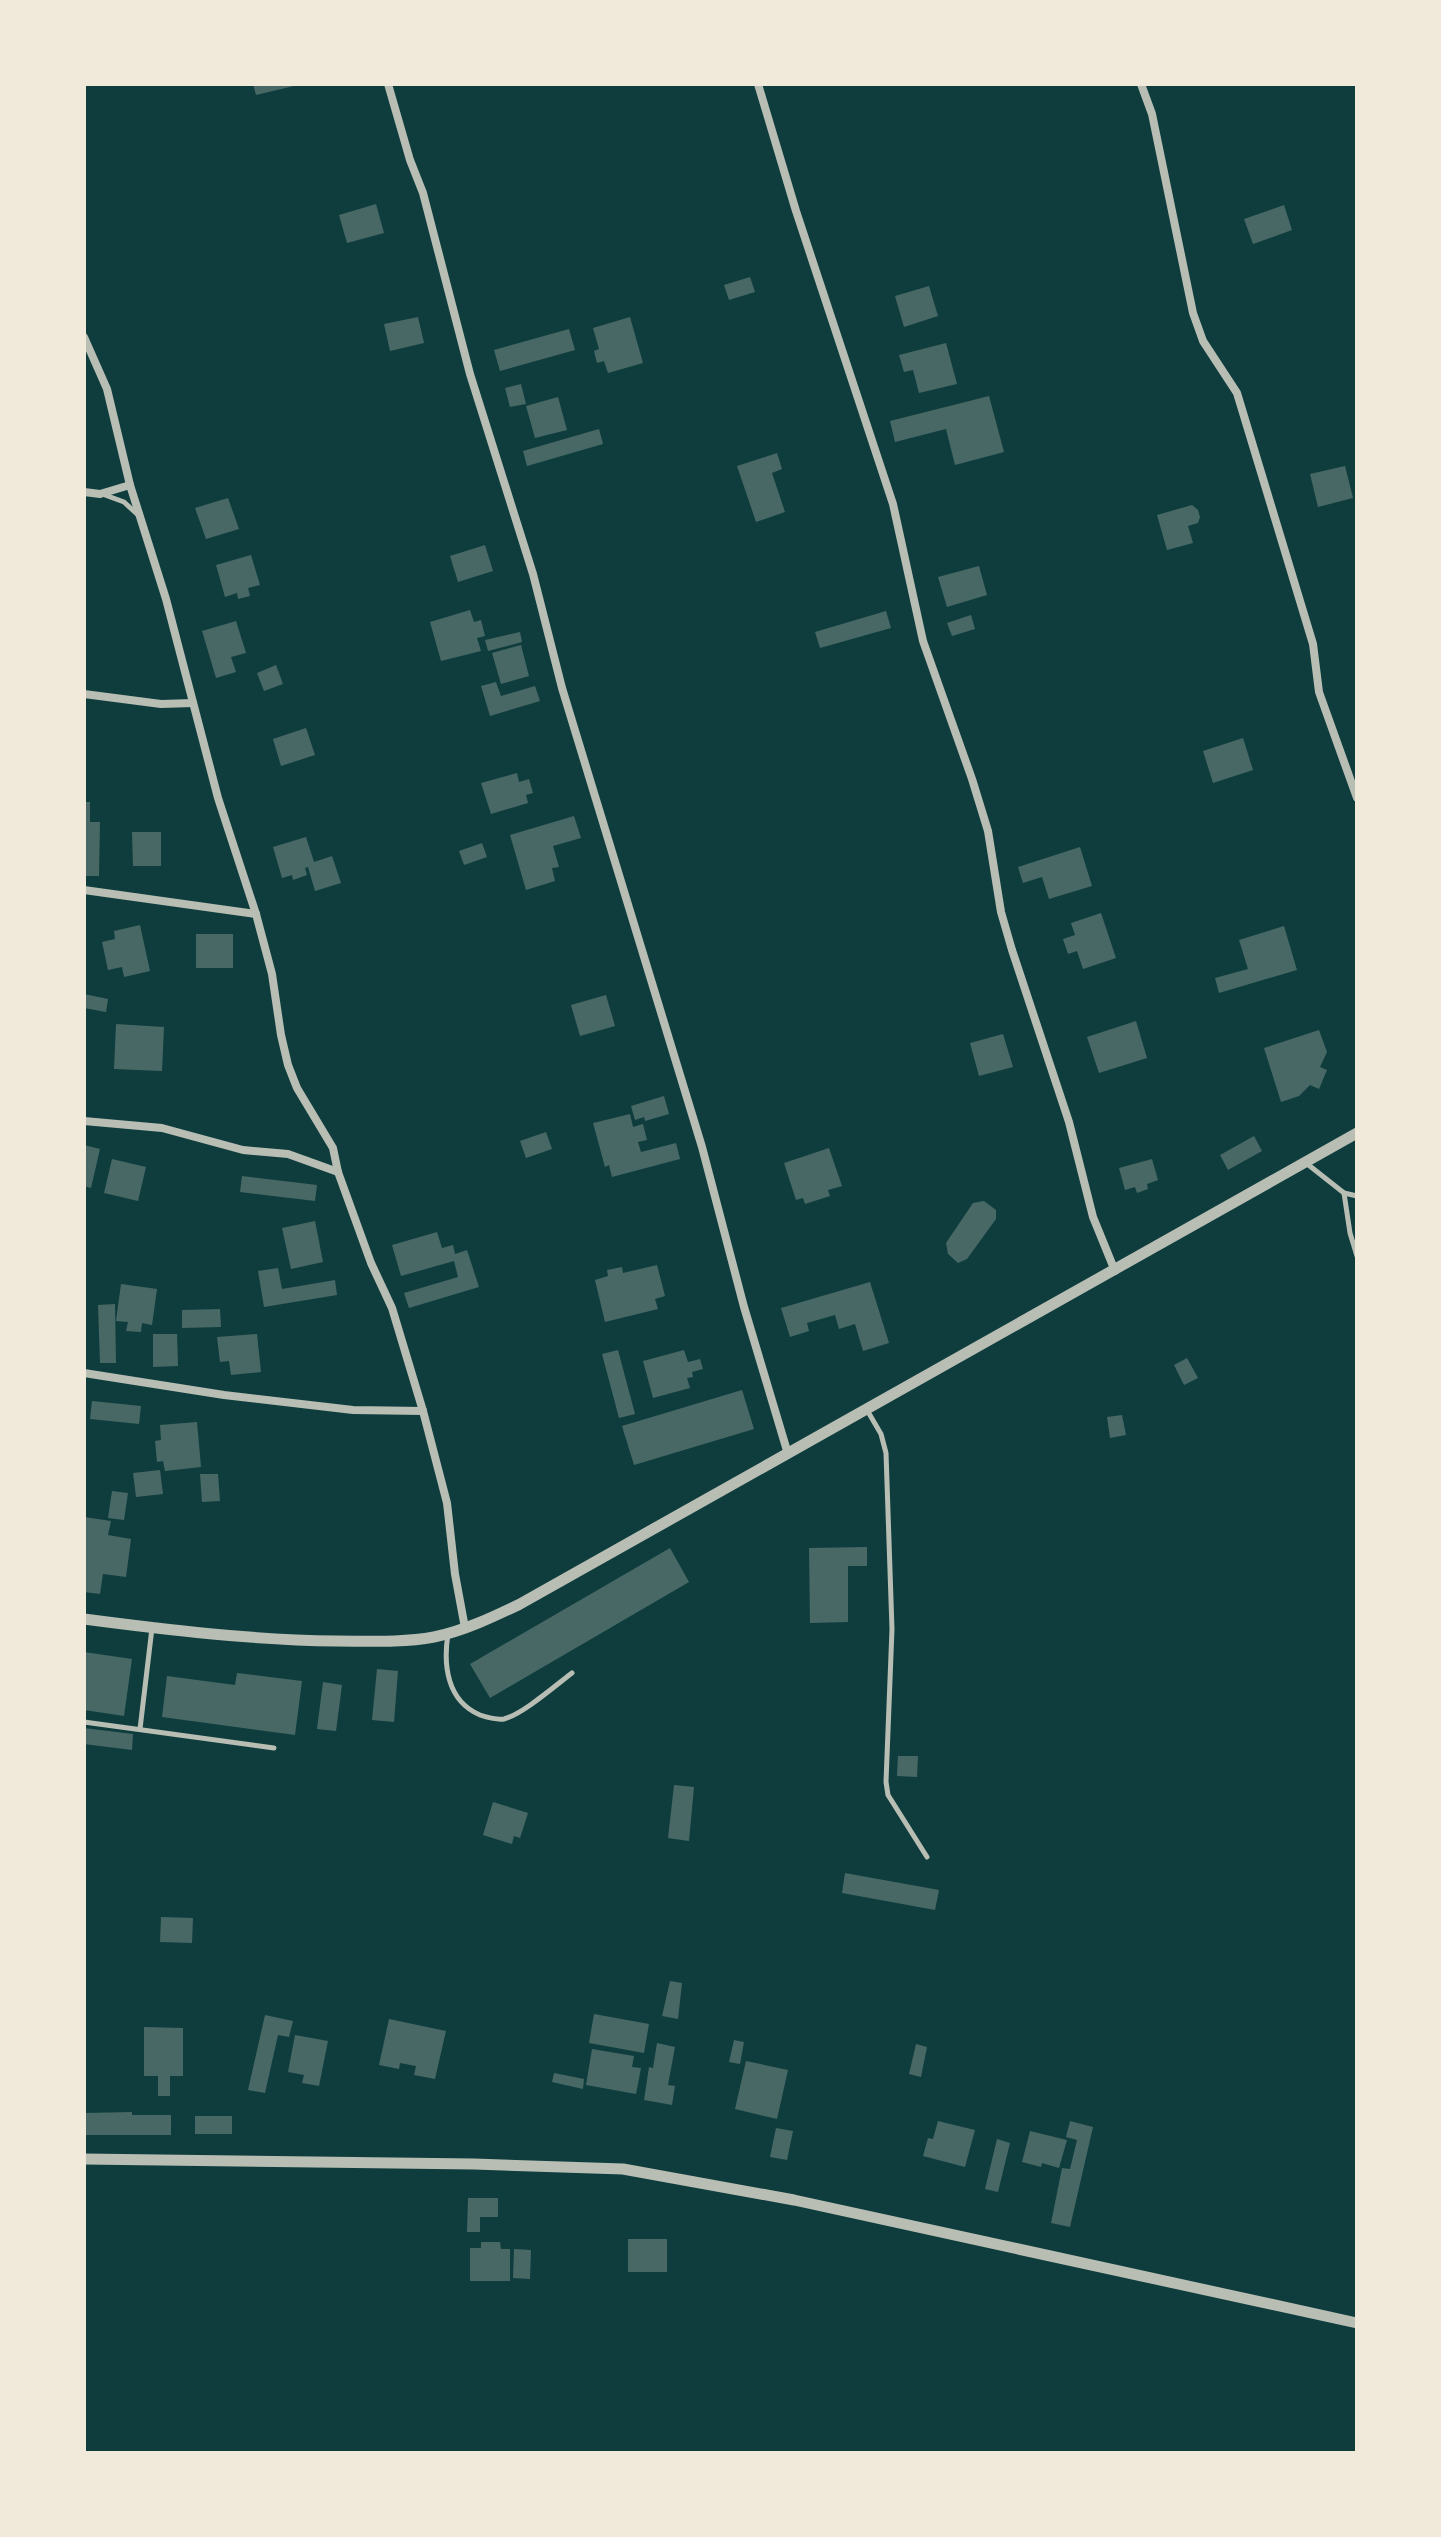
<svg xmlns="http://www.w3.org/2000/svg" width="1441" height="2537" font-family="'Fira Sans Condensed',sans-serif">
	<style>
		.building { fill: #486865 }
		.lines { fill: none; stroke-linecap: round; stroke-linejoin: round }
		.service { stroke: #b8beb3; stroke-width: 5 }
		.minor { stroke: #b8beb3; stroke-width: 8 }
		.tertiary { stroke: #b8beb3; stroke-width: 11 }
	</style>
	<rect width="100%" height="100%" fill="#0f3d3e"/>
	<g class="building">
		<path d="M 253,84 L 293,84 L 294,86 L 256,95 Z"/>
		<path d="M 376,204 L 384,233 L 347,243 L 339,215 Z"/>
		<path d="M 1284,205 L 1292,230 L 1253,244 L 1244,219 Z"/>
		<path d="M 750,277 L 755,292 L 729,300 L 724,285 Z"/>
		<path d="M 929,286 L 938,316 L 904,327 L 895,296 Z"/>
		<path d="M 418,317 L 424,343 L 390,351 L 384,324 Z"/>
		<path d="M 630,317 L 643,363 L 608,373 L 604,361 L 597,363 L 594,351 L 599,349 L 593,328 Z"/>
		<path d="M 569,329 L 575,350 L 500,371 L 494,350 Z"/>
		<path d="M 946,343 L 957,384 L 919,393 L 913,370 L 904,372 L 899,355 Z"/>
		<path d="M 521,384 L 526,404 L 510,407 L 505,388 Z"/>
		<path d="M 989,396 L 1004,452 L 955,465 L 946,429 L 895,442 L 890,421 Z"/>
		<path d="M 558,397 L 567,430 L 535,438 L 526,406 Z"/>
		<path d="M 599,429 L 603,444 L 527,466 L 523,451 Z"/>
		<path d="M 777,453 L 782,469 L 772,473 L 785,512 L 756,522 L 737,466 Z"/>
		<path d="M 1345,466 L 1353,498 L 1318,507 L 1310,474 Z"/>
		<path d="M 228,498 L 239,529 L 206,539 L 195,508 Z"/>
		<path d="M 1192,505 L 1198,510 L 1200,517 L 1198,523 L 1188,526 L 1193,543 L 1167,550 L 1157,515 Z"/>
		<path d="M 485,545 L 493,571 L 458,582 L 450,556 Z"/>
		<path d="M 251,555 L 260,585 L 248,588 L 250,596 L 238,599 L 237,593 L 225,597 L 216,565 Z"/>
		<path d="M 979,566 L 987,595 L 947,607 L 938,577 Z"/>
		<path d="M 470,610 L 474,622 L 481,620 L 485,636 L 477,638 L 481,651 L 441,661 L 430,622 Z"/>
		<path d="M 886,611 L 891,628 L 820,648 L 815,632 Z"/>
		<path d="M 971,615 L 975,629 L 952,636 L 947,623 Z"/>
		<path d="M 236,621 L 246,653 L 231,657 L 236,672 L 216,678 L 202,631 Z"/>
		<path d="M 520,632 L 522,642 L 488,651 L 485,640 Z"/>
		<path d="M 521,645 L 529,676 L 501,684 L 492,653 Z"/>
		<path d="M 276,665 L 283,684 L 264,691 L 257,673 Z"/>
		<path d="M 496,682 L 501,696 L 535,686 L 540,701 L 490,716 L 481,686 Z"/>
		<path d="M 306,728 L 315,755 L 281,766 L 273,739 Z"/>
		<path d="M 1243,738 L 1253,770 L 1213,783 L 1203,751 Z"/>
		<path d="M 517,773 L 519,782 L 529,779 L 533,793 L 526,795 L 528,803 L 491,814 L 481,783 Z"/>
		<path d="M 84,802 L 90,802 L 90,822 L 100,822 L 99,876 L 85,876 Z"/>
		<path d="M 574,816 L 581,838 L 553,846 L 559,867 L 552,868 L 555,881 L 526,890 L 510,835 Z"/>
		<path d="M 132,832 L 161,832 L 161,866 L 133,866 Z"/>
		<path d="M 306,837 L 314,862 L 332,856 L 341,883 L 315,891 L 308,867 L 305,868 L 307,875 L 293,880 L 292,875 L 282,878 L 273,847 Z"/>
		<path d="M 482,843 L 487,857 L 464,865 L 459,851 Z"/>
		<path d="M 1080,847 L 1092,886 L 1049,899 L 1042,877 L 1023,883 L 1018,867 Z"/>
		<path d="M 1101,913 L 1116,958 L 1083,969 L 1077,951 L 1068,954 L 1063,939 L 1075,935 L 1071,923 Z"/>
		<path d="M 140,925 L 150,971 L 124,977 L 122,967 L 108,970 L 102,942 L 115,939 L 114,931 Z"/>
		<path d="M 1284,926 L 1297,970 L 1219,993 L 1215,978 L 1248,969 L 1239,940 Z"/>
		<rect x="196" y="934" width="37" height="34"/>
		<path d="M 84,994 L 108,999 L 106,1012 L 84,1008 Z"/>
		<path d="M 606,995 L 615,1026 L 580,1036 L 571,1005 Z"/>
		<path d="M 1136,1021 L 1147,1058 L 1099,1073 L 1087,1037 Z"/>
		<path d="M 116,1024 L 164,1027 L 162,1071 L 114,1069 Z"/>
		<path d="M 1319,1030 L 1327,1052 L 1320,1067 L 1327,1070 L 1319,1089 L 1310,1085 L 1299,1096 L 1281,1102 L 1264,1048 Z"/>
		<path d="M 1003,1034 L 1013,1067 L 979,1076 L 970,1043 Z"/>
		<path d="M 664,1096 L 669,1114 L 645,1121 L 644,1117 L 635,1120 L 631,1106 Z"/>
		<path d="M 630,1114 L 633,1127 L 643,1124 L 647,1140 L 638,1142 L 641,1152 L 676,1143 L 680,1159 L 612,1177 L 609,1165 L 605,1167 L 593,1123 Z"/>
		<path d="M 546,1132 L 552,1149 L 526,1158 L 520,1141 Z"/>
		<path d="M 1254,1136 L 1262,1151 L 1228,1170 L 1220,1155 Z"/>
		<path d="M 84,1145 L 100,1149 L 91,1188 L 84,1186 Z"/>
		<path d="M 829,1148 L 842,1186 L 828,1190 L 830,1196 L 805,1204 L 803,1198 L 796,1200 L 784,1163 Z"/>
		<path d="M 112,1159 L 146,1167 L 138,1201 L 104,1193 Z"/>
		<path d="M 1152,1159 L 1158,1180 L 1147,1184 L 1148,1189 L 1137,1193 L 1135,1187 L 1125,1190 L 1119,1168 Z"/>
		<path d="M 242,1176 L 317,1185 L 315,1201 L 240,1192 Z"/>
		<path d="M 984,1201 L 996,1210 L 996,1219 L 967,1259 L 958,1263 L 948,1254 L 946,1243 L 973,1203 Z"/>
		<path d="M 315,1221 L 323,1262 L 291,1269 L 282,1228 Z"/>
		<path d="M 437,1232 L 442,1248 L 453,1245 L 455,1254 L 467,1250 L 479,1287 L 409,1308 L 404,1293 L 458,1277 L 454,1261 L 401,1276 L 392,1245 Z"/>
		<path d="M 657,1265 L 665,1296 L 655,1299 L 658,1309 L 605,1322 L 595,1280 L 608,1276 L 607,1270 L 622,1267 L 623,1273 Z"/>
		<path d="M 278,1268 L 282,1289 L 335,1280 L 337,1295 L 264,1307 L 258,1271 Z"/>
		<path d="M 870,1282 L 889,1343 L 863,1351 L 855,1324 L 839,1329 L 835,1315 L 807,1323 L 809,1331 L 790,1337 L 781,1308 Z"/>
		<path d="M 121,1284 L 157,1289 L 152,1325 L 142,1323 L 141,1332 L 126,1331 L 128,1322 L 116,1321 Z"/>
		<path d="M 115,1304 L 116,1363 L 100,1363 L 98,1305 Z"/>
		<path d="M 220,1309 L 221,1327 L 182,1328 L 182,1310 Z"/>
		<path d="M 153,1334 L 177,1334 L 178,1366 L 153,1367 Z"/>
		<path d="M 257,1334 L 261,1372 L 231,1375 L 229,1361 L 220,1362 L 217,1337 Z"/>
		<path d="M 618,1350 L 635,1414 L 619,1418 L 602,1354 Z"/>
		<path d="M 684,1350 L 688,1362 L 700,1359 L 703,1369 L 692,1372 L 693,1377 L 687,1378 L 690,1388 L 653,1398 L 643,1361 Z"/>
		<path d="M 1187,1358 L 1198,1378 L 1184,1385 L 1174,1365 Z"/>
		<path d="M 742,1390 L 754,1429 L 634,1465 L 622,1426 Z"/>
		<path d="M 92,1401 L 141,1406 L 139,1424 L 90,1419 Z"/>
		<path d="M 1122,1415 L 1126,1435 L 1110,1438 L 1107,1417 Z"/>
		<path d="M 197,1422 L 201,1467 L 165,1471 L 163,1461 L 157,1462 L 155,1441 L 161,1440 L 160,1425 Z"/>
		<path d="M 160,1470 L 163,1494 L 136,1497 L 133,1473 Z"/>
		<path d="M 200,1474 L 218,1474 L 220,1501 L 202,1502 Z"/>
		<path d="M 112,1491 L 128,1493 L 124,1520 L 108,1518 Z"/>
		<path d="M 84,1517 L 111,1521 L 108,1535 L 131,1539 L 126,1577 L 103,1574 L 100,1594 L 84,1592 Z"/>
		<path d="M 867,1547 L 867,1566 L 848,1566 L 848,1622 L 810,1623 L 809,1548 Z"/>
		<path d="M 670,1548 L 689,1582 L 490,1698 L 470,1664 Z"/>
		<path d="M 84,1652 L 132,1659 L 124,1716 L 84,1710 Z"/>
		<path d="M 377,1669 L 398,1671 L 394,1722 L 372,1720 Z"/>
		<path d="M 237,1673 L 302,1681 L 295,1735 L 162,1717 L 167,1676 L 235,1685 Z"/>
		<path d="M 323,1682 L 342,1685 L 336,1731 L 317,1729 Z"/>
		<path d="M 84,1728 L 133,1734 L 132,1750 L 84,1744 Z"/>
		<path d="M 898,1756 L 918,1756 L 917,1777 L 897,1776 Z"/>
		<path d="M 674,1785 L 694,1787 L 689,1841 L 668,1838 Z"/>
		<path d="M 493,1802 L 528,1813 L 520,1838 L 514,1836 L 512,1844 L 483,1835 Z"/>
		<path d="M 845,1873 L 939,1890 L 935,1910 L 842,1893 Z"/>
		<path d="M 161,1917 L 193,1918 L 192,1943 L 160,1942 Z"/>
		<path d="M 670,1981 L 682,1983 L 678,2019 L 662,2016 Z"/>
		<path d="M 594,2014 L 649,2024 L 644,2053 L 589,2043 Z"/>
		<path d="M 265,2015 L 293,2021 L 289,2037 L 278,2035 L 265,2093 L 248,2090 Z"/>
		<path d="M 389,2019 L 446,2031 L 435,2079 L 414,2075 L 416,2066 L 400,2063 L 399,2069 L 379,2065 Z"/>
		<path d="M 144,2027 L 183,2028 L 183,2076 L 170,2076 L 170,2096 L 158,2096 L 158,2076 L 144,2076 Z"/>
		<path d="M 295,2035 L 328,2041 L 319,2086 L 302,2083 L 304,2075 L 288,2072 Z"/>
		<path d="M 734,2040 L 744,2042 L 740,2064 L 729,2062 Z"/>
		<path d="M 657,2043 L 675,2047 L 668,2085 L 675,2086 L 672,2105 L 644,2100 L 649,2067 L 653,2068 Z"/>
		<path d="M 916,2044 L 927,2047 L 921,2077 L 909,2074 Z"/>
		<path d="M 592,2049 L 634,2056 L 632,2067 L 641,2068 L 636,2094 L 586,2085 Z"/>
		<path d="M 746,2061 L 788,2070 L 777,2119 L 735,2109 Z"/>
		<path d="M 554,2073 L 584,2079 L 583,2089 L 552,2082 Z"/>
		<path d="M 132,2112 L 132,2115 L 171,2115 L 171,2135 L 84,2135 L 84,2113 Z"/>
		<rect x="195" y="2116" width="37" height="18"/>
		<path d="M 938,2121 L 975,2130 L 965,2167 L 923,2156 L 928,2138 L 933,2139 Z"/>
		<path d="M 1070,2121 L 1093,2127 L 1070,2227 L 1051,2223 L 1062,2168 L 1070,2169 L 1077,2140 L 1066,2137 Z"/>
		<path d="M 776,2128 L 793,2131 L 787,2160 L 770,2157 Z"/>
		<path d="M 1030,2131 L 1067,2140 L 1059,2168 L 1042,2163 L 1041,2167 L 1022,2162 Z"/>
		<path d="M 997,2139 L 1010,2143 L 998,2192 L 985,2189 Z"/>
		<path d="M 468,2198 L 498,2198 L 498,2217 L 480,2217 L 480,2232 L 467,2232 Z"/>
		<rect x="628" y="2239" width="39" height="33"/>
		<path d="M 481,2242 L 500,2242 L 501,2249 L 510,2249 L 510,2281 L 470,2281 L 470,2248 L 481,2248 Z"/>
		<path d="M 514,2249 L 531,2250 L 530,2279 L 513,2278 Z"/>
	</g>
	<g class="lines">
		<g class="service">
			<path d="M 105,495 L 124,502 L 137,514"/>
			<path d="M 1306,1163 L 1344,1193 L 1350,1233 L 1357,1256"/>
			<path d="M 1344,1193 L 1357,1196"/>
			<path d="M 867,1410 L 881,1434 L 886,1453 L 892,1629 L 886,1782 L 888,1795 L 927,1857"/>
			<path d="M 448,1634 C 443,1665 447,1701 480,1715 C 486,1717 497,1720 504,1719 C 523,1714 556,1685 572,1673"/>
			<path d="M 84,1722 L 274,1748"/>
			<path d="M 140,1729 L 152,1628"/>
		</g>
		<g class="minor">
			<path d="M 388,84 L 410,160 L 423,193 L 470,374 L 533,574 L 562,688 L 702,1147 L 744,1307 L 788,1454"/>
			<path d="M 758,84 L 796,211 L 893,504 L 923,641 L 972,779 L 988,831 L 1001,912 L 1012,950 L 1069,1122 L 1093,1217 L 1115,1271"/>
			<path d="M 1141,84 L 1152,114 L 1193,313 L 1203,341 L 1237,393 L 1313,644 L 1319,692 L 1357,798"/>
			<path d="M 84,337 L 107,389 L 130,485 L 166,599 L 218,798 L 256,914 L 272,974 L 281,1035 L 288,1065 L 297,1088 L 333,1148 L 338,1172 L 371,1263 L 392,1308 L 423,1411 L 447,1503 L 455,1574 L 465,1628"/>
			<path d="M 84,492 L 100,494 L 130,485"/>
			<path d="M 84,694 L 161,704 L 193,703"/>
			<path d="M 84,890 L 256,914"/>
			<path d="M 84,1121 L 162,1128 L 243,1150 L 288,1154 L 338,1172"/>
			<path d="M 84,1373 L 224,1395 L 353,1410 L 423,1411"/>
		</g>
		<g class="tertiary">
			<path d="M 84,1619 C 168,1630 251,1640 336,1641 C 368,1641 402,1643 434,1637 C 464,1631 493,1617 520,1604 L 1357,1133"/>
			<path d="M 84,2159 L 474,2164 L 623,2169 L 794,2200 L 1357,2323"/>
		</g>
	</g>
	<rect width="1441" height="2537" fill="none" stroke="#f1e9da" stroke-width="172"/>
</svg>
